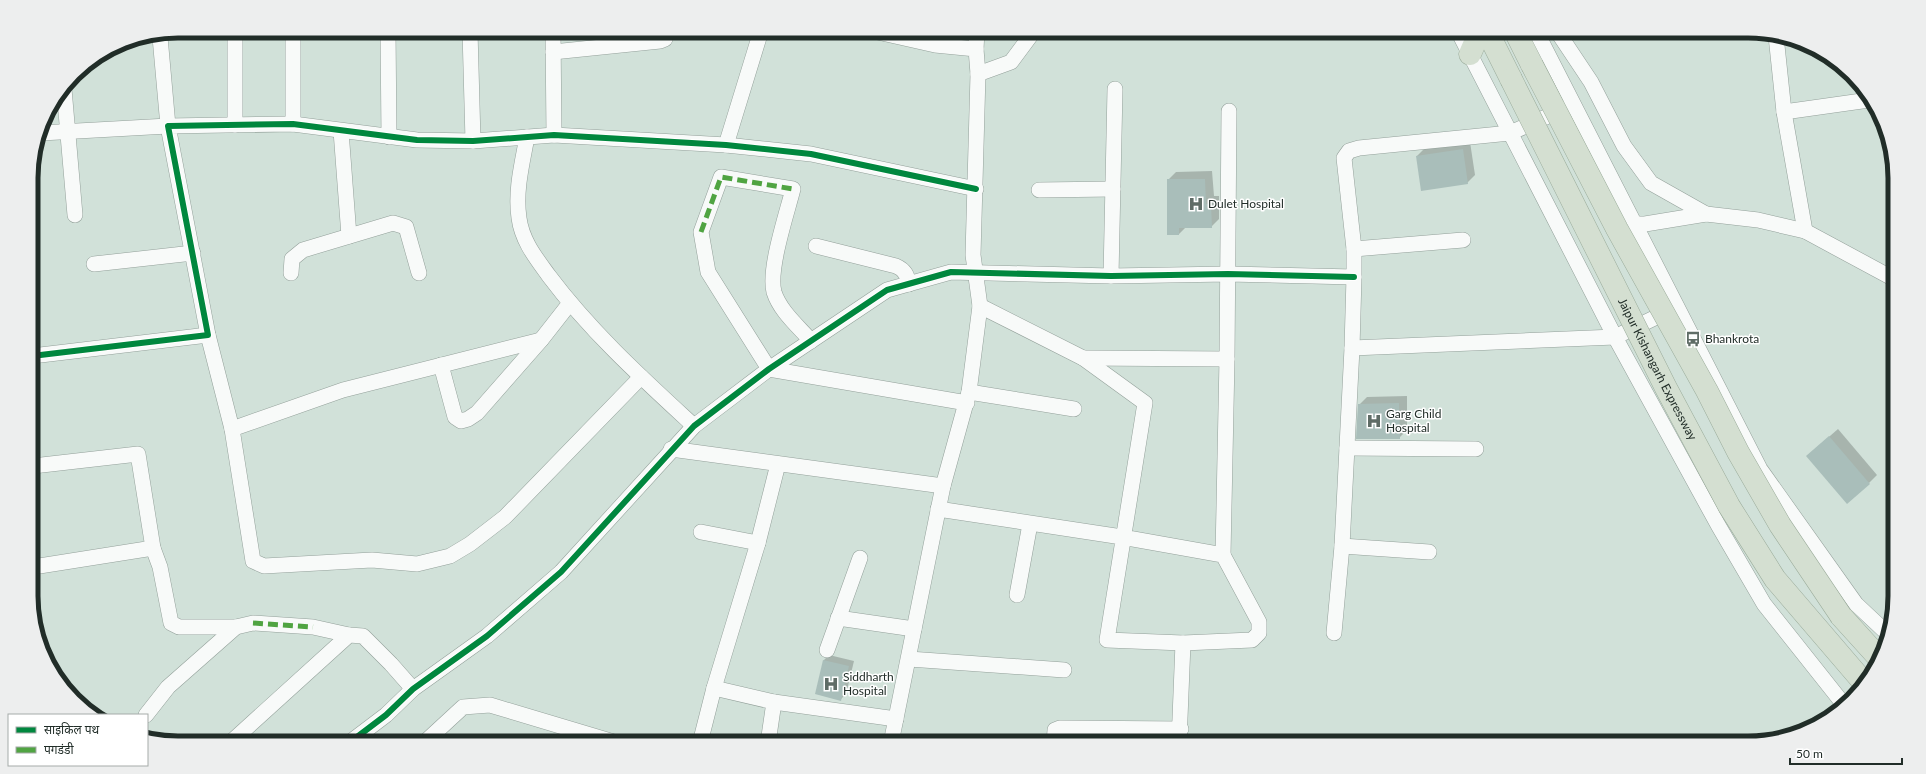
<svg xmlns="http://www.w3.org/2000/svg" width="1926" height="774" font-family="Lato,'Noto Sans Devanagari',sans-serif">
	<style>
		.shadow { fill: #0003 }
		.building { fill: #a9beba }
		.lines { fill: none; stroke-linecap: round; stroke-linejoin: round }
		.minor-casing { stroke: #93a09a; stroke-width: 16 }
		.highway-casing { stroke: #9bac9b; stroke-width: 23 }
		.minor { stroke: #f8faf9; stroke-width: 15 }
		.highway { stroke: #d4dfd1; stroke-width: 22 }
		.highway-bridge-casing { stroke: #9bac9b; stroke-width: 23; stroke-linecap: butt }
		.highway-bridge { stroke: #d4dfd1; stroke-width: 22 }
		.quiet { stroke: #50a442; stroke-width: 5; stroke-dasharray: 10 5; stroke-linecap: butt }
		.cycleway-casing { stroke: #fff; stroke-width: 8 }
		.cycleway { stroke: #00873e; stroke-width: 6 }
		.labels { text-anchor: middle; stroke-width: 3; stroke-linejoin: round; paint-order: stroke }
		.poi-label { font-size: 12px; fill: #212d28; stroke: #fff; text-anchor: start }
		.street-label { font-size: 12px; fill: #212d28; stroke: #fff }
		.rim { fill: none; stroke: #212d28; stroke-width: 5 }
	</style>
	<rect width="100%" height="100%" fill="#d1e1d9"/>
	<g class="shadow">
		<path d="M 1470,142 L 1475,175 L 1467,183 L 1417,156 L 1425,148 Z"/>
		<path d="M 1212,171 L 1214,196 L 1219,196 L 1219,219 L 1211,227 L 1186,227 L 1179,234 L 1168,234 L 1168,180 L 1176,172 Z"/>
		<path d="M 1407,396 L 1407,430 L 1399,438 L 1359,405 L 1367,397 Z"/>
		<path d="M 1838,429 L 1877,475 L 1869,483 L 1807,456 Z"/>
		<path d="M 829,655 L 854,661 L 846,694 L 841,699 L 816,693 L 824,660 Z"/>
	</g>
	<g class="building">
		<path d="M 1463,149 L 1468,184 L 1421,191 L 1416,156 Z"/>
		<path d="M 1167,179 L 1205,179 L 1206,204 L 1211,204 L 1212,228 L 1179,228 L 1179,235 L 1167,235 Z"/>
		<path d="M 1399,403 L 1400,439 L 1356,439 L 1358,404 Z"/>
		<path d="M 1829,436 L 1870,484 L 1847,504 L 1806,456 Z"/>
		<path d="M 823,660 L 849,666 L 841,701 L 815,694 Z"/>
	</g>
	<g class="lines">
		<g class="minor-casing">
			<g id="minor">
				<path d="M 388,31 L 389,137"/>
				<path d="M 470,31 L 473,141"/>
				<path d="M 553,31 L 554,135"/>
				<path d="M 873,31 L 935,45 L 976,49 L 978,74 L 973,255 L 980,306 L 969,392 L 943,486 L 891,743"/>
				<path d="M 1458,31 L 1615,337 L 1718,525 L 1764,604 L 1845,706"/>
				<path d="M 1536,31 L 1760,469 L 1856,604 L 1889,635"/>
				<path d="M 1557,31 L 1591,82 L 1624,146 L 1651,183 L 1706,214"/>
				<path d="M 1776,36 L 1784,112 L 1805,231"/>
				<path d="M 976,49 L 977,31"/>
				<path d="M 553,52 L 660,41 L 665,39 L 668,31"/>
				<path d="M 978,74 L 1011,62 L 1034,31"/>
				<path d="M 64,89 L 75,215"/>
				<path d="M 1784,112 L 1869,100"/>
				<path d="M 293,124 L 293,31"/>
				<path d="M 235,125 L 235,31"/>
				<path d="M 341,131 L 349,236"/>
				<path d="M 41,133 L 168,126 L 160,37"/>
				<path d="M 527,137 C 522,164 515,191 519,218 C 522,241 536,258 549,276 C 591,332 643,379 694,426"/>
				<path d="M 726,145 L 761,31"/>
				<path d="M 1039,190 L 1113,189"/>
				<path d="M 1633,224 L 1645,224 L 1706,214 L 1758,220 L 1805,231 L 1894,279"/>
				<path d="M 816,246 L 896,266 C 905,270 907,275 909,284"/>
				<path d="M 1354,249 L 1463,240"/>
				<path d="M 94,264 L 193,253"/>
				<path d="M 291,273 L 292,259 L 303,250 L 393,223 L 406,227 L 419,273"/>
				<path d="M 1111,276 L 1115,89"/>
				<path d="M 208,335 L 232,429 L 253,561 L 264,566 L 372,560 L 417,564 L 450,556 L 470,544 L 505,517 L 641,377"/>
				<path d="M 811,341 C 798,326 780,311 774,292 C 768,269 787,213 793,189 L 721,177 L 701,232 L 708,272 L 769,369 L 967,403"/>
				<path d="M 1352,348 L 1615,337 L 1673,309"/>
				<path d="M 32,356 L 208,335 L 168,126 L 293,124 L 417,140 L 473,141 L 554,135 L 726,145 L 811,154 L 976,189"/>
				<path d="M 1083,358 L 1227,359"/>
				<path d="M 441,365 L 455,417 L 461,421 L 468,419 L 477,413 L 541,340 L 570,303"/>
				<path d="M 969,392 L 1074,409"/>
				<path d="M 232,429 L 343,390 L 541,340"/>
				<path d="M 1347,448 L 1476,449"/>
				<path d="M 671,449 L 943,486"/>
				<path d="M 33,466 L 138,454 L 153,548 L 33,567"/>
				<path d="M 938,509 L 1122,537 L 1223,555 L 1259,622 L 1259,633 L 1252,640 L 1183,643 L 1107,640 L 1145,403 L 1083,358 L 980,306"/>
				<path d="M 701,532 L 758,543"/>
				<path d="M 1342,546 L 1429,552"/>
				<path d="M 153,548 L 160,567 L 171,623 L 179,627 L 236,627"/>
				<path d="M 1223,555 L 1227,359 L 1229,111"/>
				<path d="M 1017,595 L 1030,524"/>
				<path d="M 838,618 L 914,629"/>
				<path d="M 1334,633 L 1342,546 L 1352,348 L 1354,277 L 1354,249 L 1344,158 L 1349,151 L 1359,148 L 1510,133 L 1573,105"/>
				<path d="M 827,650 L 860,558"/>
				<path d="M 909,659 L 1064,670"/>
				<path d="M 714,688 L 774,702 L 768,743"/>
				<path d="M 774,702 L 896,719"/>
				<path d="M 146,715 L 168,687 L 236,627 L 253,623 L 313,627 L 349,635"/>
				<path d="M 230,743 L 349,635 L 363,636 L 391,664 L 413,689"/>
				<path d="M 349,743 L 386,715 L 413,689 L 487,636 L 561,572 L 694,426 L 769,369 L 887,290 L 951,272 L 1111,276 L 1228,274 L 1354,277"/>
				<path d="M 424,743 L 463,707 L 490,705 L 617,743"/>
				<path d="M 700,743 L 714,688 L 758,543 L 778,464"/>
				<path d="M 1054,743 L 1055,730 L 1060,728 L 1181,729"/>
				<path d="M 1179,743 L 1183,643"/>
			</g>
		</g>
		<g class="highway-casing">
			<g id="highway">
				<path d="M 1487,31 L 1511,79"/>
				<path d="M 1515,31 L 1532,65"/>
				<path d="M 1470,54 L 1480,31"/>
				<path d="M 1841,616 L 1879,658"/>
			</g>
		</g>
		<use href="#minor" class="minor"/>
		<use href="#highway" class="highway"/>
		<g class="highway-bridge-casing">
			<g id="highway-bridge">
				<path d="M 1532,65 L 1617,229 L 1707,391 L 1738,452 L 1780,525 L 1841,616"/>
				<path id="s1" d="M 1511,79 L 1666,388 L 1729,506 L 1775,579 L 1865,684"/>
			</g>
		</g>
		<use href="#highway-bridge" class="highway-bridge"/>
		<g class="quiet">
			<path d="M 701,232 L 721,177 L 793,189"/>
			<path d="M 253,623 L 313,627"/>
		</g>
		<g class="cycleway-casing">
			<g id="cycleway">
				<path d="M 32,356 L 208,335 L 168,126 L 293,124 L 417,140 L 473,141 L 554,135 L 726,145 L 811,154 L 976,189"/>
				<path d="M 349,743 L 386,715 L 413,689 L 487,636 L 561,572 L 694,426 L 769,369 L 887,290 L 951,272 L 1111,276 L 1228,274 L 1354,277"/>
			</g>
		</g>
		<use href="#cycleway" class="cycleway"/>
	</g>
	<defs>
		<g id="hospital-bare" transform="scale(1.2)"><path d="M-5-5h3v3.5h4V-5h3V5h-3V1.5h-4V5h-3Z" fill="#5f6c66" stroke="#fff" stroke-width="2.5" paint-order="stroke"/></g>
		<g id="bus-bare" transform="scale(1.2)"><path d="M-5-6H5V4H4V6H2V4H-2V6H-4V4H-5ZM-3.5-4V0h7V-4ZM-3.5 1.2v1.5H-2V1.2ZM2 1.2v1.5H3.5V1.2Z" fill="#5f6c66" stroke="#fff" stroke-width="2.5" paint-order="stroke"/></g>
	</defs>
	<g fill-rule="evenodd">
		<use href="#hospital-bare" x="1196" y="204"/>
		<use href="#bus-bare" x="1693" y="339"/>
		<use href="#hospital-bare" x="1374" y="421"/>
		<use href="#hospital-bare" x="831" y="684"/>
	</g>
	<g class="labels">
		<g class="poi-label">
			<text x="1208" y="208">Dulet Hospital</text>
			<text x="1705" y="343">Bhankrota</text>
			<text x="1386" y="418">Garg Child<tspan x="1386" dy="14">Hospital</tspan></text>
			<text x="843" y="681">Siddharth<tspan x="843" dy="14">Hospital</tspan></text>
		</g>
		<g class="street-label">
			<text dy="4" stroke="none"><textPath href="#s1" startOffset="325">Jaipur Kishangarh Expressway</textPath></text>
		</g>
	</g>
	<path d="M0 0H1926V774H0ZM178 38H1748A140 140 0 0 1 1888 178V596A140 140 0 0 1 1748 736H178A140 140 0 0 1 38 596V178A140 140 0 0 1 178 38Z" fill="#edeeee" fill-rule="evenodd"/>
	<path class="rim" d="M178 38H1748A140 140 0 0 1 1888 178V596A140 140 0 0 1 1748 736H178A140 140 0 0 1 38 596V178A140 140 0 0 1 178 38Z"/>
	<rect x="8" y="714" width="140" height="52" fill="#ffffff" stroke="#a6aba9"/>
	<rect x="16" y="727" width="20" height="6" fill="#00873e" stroke="#a6aba9"/>
	<text x="44" y="734" font-size="12" fill="#212d28">साइकिल पथ</text>
	<rect x="16" y="747" width="20" height="6" fill="#50a442" stroke="#a6aba9"/>
	<text x="44" y="754" font-size="12" fill="#212d28">पगडंडी</text>
	<path d="M1790 758v6h112v-6" fill="none" stroke="#212d28" stroke-width="2"/>
	<text x="1796" y="758" font-size="12" fill="#212d28" stroke="#ffffff" stroke-width="3" paint-order="stroke">50 m</text>
</svg>
